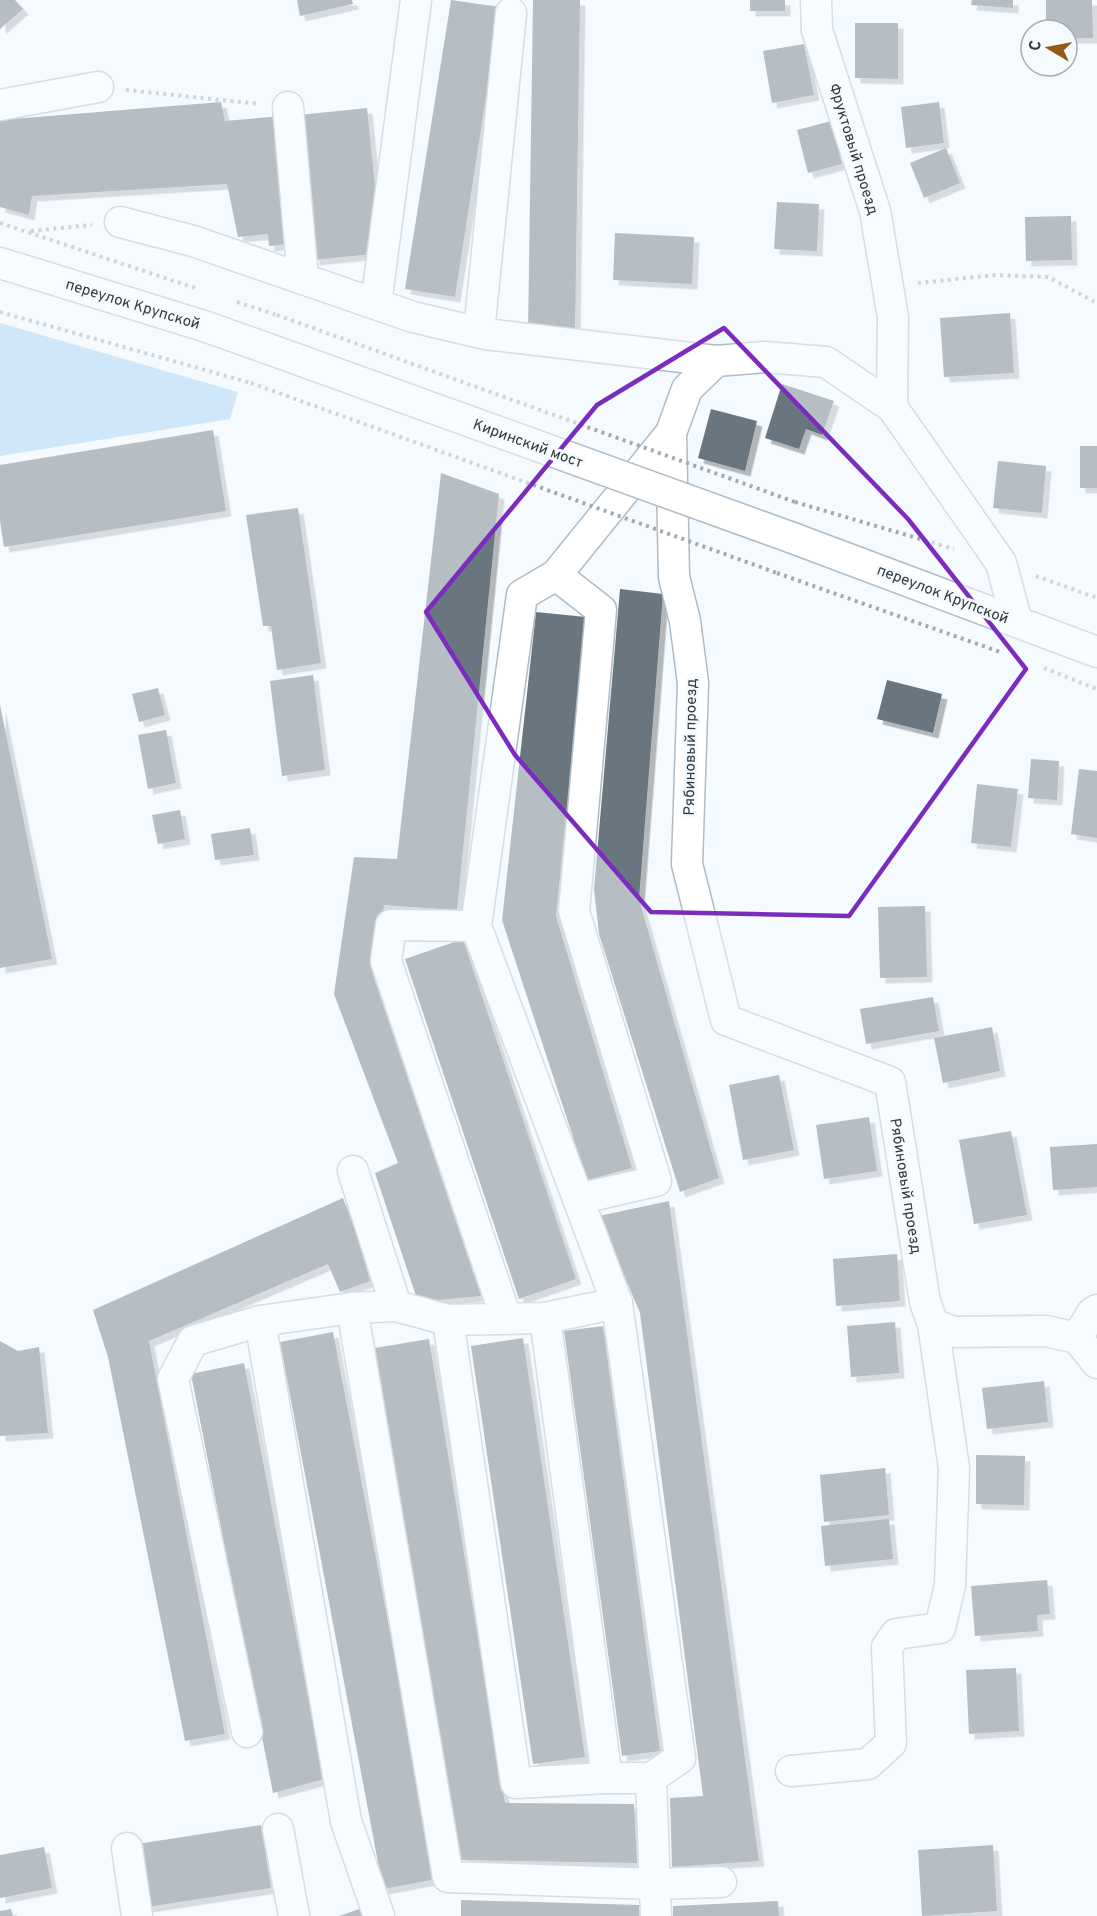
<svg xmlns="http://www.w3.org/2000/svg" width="1097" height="1916" font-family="Overpass,sans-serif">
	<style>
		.green { fill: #a3d0f2 }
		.building { fill: #6a767f; filter: url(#shadow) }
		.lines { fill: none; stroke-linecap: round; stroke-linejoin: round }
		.minor-casing { stroke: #afbcc6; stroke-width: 33 }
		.path { stroke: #a3a9ad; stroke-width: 4; stroke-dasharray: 3 4.5; stroke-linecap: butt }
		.minor { stroke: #fff; stroke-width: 30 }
		.minor-bridge-casing { stroke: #afbcc6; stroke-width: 33; stroke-linecap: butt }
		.path-bridge { stroke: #a3a9ad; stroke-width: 4; stroke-dasharray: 3 4.5; stroke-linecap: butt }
		.minor-bridge { stroke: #fff; stroke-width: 30 }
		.marked { fill: none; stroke: #7b2cbf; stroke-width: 4.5; stroke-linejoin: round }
		.labels { text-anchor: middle; stroke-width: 6; stroke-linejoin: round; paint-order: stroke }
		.street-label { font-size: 15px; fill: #34393d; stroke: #f4fafe }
	</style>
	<defs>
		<filter id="shadow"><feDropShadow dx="5.5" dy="5.5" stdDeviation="0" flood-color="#0004"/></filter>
	</defs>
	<rect width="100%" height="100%" fill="#f4fafe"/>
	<path class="green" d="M 0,323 L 238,392 L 230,419 L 0,456 Z"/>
	<g class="building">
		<path d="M 0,0 L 15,0 L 23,9 L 0,29 Z"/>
		<path d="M 297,0 L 352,0 L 353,4 L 300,16 Z"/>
		<path d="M 451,0 L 500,7 L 455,297 L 405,289 Z"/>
		<path d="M 533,0 L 580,0 L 575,334 L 528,333 Z"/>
		<rect x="750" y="0" width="35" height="11"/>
		<path d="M 972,0 L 1013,0 L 1013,8 L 971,5 Z"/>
		<path d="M 1046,0 L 1092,0 L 1093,38 L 1067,38 L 1067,30 L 1046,30 Z"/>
		<path d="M 855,23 L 898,23 L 898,79 L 855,78 Z"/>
		<path d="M 804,44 L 814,95 L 772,103 L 763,51 Z"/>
		<path d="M 221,102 L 225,121 L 281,116 L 296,243 L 269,246 L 268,234 L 238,237 L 227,184 L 32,196 L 29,215 L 0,207 L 0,120 Z"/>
		<path d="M 939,102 L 944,143 L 906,148 L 901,107 Z"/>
		<path d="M 367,108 L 382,253 L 314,260 L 299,115 Z"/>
		<path d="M 831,121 L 842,164 L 808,173 L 797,130 Z"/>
		<path d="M 946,148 L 960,183 L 924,198 L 910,163 Z"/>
		<path d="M 777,202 L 819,204 L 817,251 L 774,249 Z"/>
		<path d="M 1071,216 L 1072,260 L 1026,261 L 1025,217 Z"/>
		<path d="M 615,233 L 694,237 L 692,284 L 613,280 Z"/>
		<path d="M 1010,313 L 1014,373 L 944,377 L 940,318 Z"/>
		<path d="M 782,384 L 834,401 L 822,435 L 806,429 L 799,449 L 765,438 Z"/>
		<path d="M 711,409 L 757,421 L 745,471 L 698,458 Z"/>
		<path d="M 213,430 L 226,511 L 4,547 L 0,521 L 0,465 Z"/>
		<rect x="1080" y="446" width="17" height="42"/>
		<path d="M 998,461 L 1046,466 L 1042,513 L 993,508 Z"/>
		<path d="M 441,473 L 499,494 L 457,910 L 384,905 L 373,975 L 481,1296 L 418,1302 L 375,1173 L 398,1163 L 334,994 L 354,857 L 397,859 Z"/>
		<path d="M 298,508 L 321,663 L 277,670 L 271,626 L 263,626 L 246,515 Z"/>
		<path d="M 620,589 L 663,594 L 639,899 L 719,1178 L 680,1192 L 599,934 L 594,889 Z"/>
		<path d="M 536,612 L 586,617 L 556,916 L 632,1168 L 587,1180 L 502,920 Z"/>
		<path d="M 313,675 L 325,770 L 282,776 L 270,681 Z"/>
		<path d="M 887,680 L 942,694 L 933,733 L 877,719 Z"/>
		<path d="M 158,688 L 165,715 L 139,722 L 132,694 Z"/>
		<path d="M 0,705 L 52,959 L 0,968 Z"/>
		<path d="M 166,730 L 176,783 L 148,789 L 138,735 Z"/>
		<path d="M 1031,759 L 1059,761 L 1057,800 L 1028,798 Z"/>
		<path d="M 1079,769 L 1097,771 L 1097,838 L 1071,834 Z"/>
		<path d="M 977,784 L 1018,789 L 1011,847 L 971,843 Z"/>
		<path d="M 180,810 L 185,839 L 158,844 L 152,815 Z"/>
		<path d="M 250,828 L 254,855 L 215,860 L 211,834 Z"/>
		<path d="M 925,906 L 927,977 L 880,978 L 878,907 Z"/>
		<path d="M 463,939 L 576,1279 L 519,1299 L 405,959 Z"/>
		<path d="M 933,997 L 939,1031 L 866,1044 L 860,1009 Z"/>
		<path d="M 992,1027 L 1000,1071 L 943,1083 L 934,1038 Z"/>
		<path d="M 779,1075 L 794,1150 L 743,1160 L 729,1085 Z"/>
		<path d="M 869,1117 L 877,1171 L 824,1179 L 816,1125 Z"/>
		<path d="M 1011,1131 L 1027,1215 L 974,1224 L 959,1140 Z"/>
		<path d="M 1097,1144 L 1097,1187 L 1053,1190 L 1050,1147 Z"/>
		<path d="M 343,1198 L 359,1241 L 370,1281 L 340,1292 L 328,1264 L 149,1341 L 225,1734 L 185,1741 L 108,1357 L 93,1310 Z"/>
		<path d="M 669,1201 L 759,1861 L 672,1867 L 670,1798 L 703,1796 L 640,1313 L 599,1216 Z"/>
		<path d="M 897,1254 L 900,1301 L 836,1306 L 833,1259 Z"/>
		<path d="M 895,1322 L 899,1373 L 851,1377 L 847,1326 Z"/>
		<path d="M 603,1326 L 660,1751 L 622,1756 L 564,1331 Z"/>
		<path d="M 333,1332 L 437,1879 L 383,1889 L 280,1342 Z"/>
		<path d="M 523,1338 L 585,1757 L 533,1764 L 471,1346 Z"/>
		<path d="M 429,1339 L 505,1803 L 634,1804 L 637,1863 L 461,1860 L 375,1348 Z"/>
		<path d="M 0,1341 L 18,1351 L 39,1347 L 48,1433 L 0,1436 Z"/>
		<path d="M 244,1363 L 324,1779 L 273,1793 L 191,1374 Z"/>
		<path d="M 1044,1381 L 1048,1422 L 987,1429 L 982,1388 Z"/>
		<path d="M 976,1455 L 1025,1456 L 1024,1505 L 976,1504 Z"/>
		<path d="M 885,1468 L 889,1515 L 824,1522 L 820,1475 Z"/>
		<path d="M 889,1519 L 893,1559 L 825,1566 L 821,1526 Z"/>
		<path d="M 1047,1580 L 1050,1614 L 1037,1615 L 1038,1631 L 975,1636 L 971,1586 Z"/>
		<path d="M 1016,1668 L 1019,1731 L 969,1734 L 966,1670 Z"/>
		<path d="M 261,1825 L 271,1888 L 147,1907 L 137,1844 Z"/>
		<path d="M 993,1845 L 997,1911 L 922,1916 L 918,1850 Z"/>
		<path d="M 44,1847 L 52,1888 L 0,1898 L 0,1855 Z"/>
		<path d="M 461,1900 L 639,1905 L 639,1916 L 461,1916 Z"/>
		<path d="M 778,1901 L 779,1916 L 673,1916 L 673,1906 Z"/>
		<path d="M 368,1906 L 371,1916 L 339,1916 Z"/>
		<path d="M 11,1909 L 13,1916 L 0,1916 L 0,1911 Z"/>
	</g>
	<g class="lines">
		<g class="minor-casing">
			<g id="minor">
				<path d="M 816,0 L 817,30 L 875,211 L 893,317 L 892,407"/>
				<path d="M 0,105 L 98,87"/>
				<path d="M 288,107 L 303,279"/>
				<path d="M 120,222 L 193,241 L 413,317 L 485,334 L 716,361"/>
				<path d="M 0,263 L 204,326 L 266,348"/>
				<path d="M 376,304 L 416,0"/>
				<path d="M 479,332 L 511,13"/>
				<path d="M 790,537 L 1097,652"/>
				<path d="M 556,575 L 601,610 L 574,911 L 656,1181 L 578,1199"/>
				<path d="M 1017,622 L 1001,563 L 892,407 L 826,362 L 765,357 L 716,361 L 687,389 L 671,433 L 674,577 L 685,621 L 693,683 L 687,864 L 726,1020 L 890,1082 L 925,1302 L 933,1324 L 953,1332 L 1046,1331 L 1077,1338 L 1097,1363"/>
				<path d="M 476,926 L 391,925 L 386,961 L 506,1318"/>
				<path d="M 353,1171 L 396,1306"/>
				<path d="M 352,1308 L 448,1877 L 655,1884 L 721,1882"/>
				<path d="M 545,1318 L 607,1778"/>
				<path d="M 448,1320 L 516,1783 L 607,1778 L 651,1778"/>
				<path d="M 260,1321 L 346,1821 L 379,1916"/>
				<path d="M 1077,1338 L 1092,1313 L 1097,1310"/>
				<path d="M 247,1732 L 173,1379 L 193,1341 L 260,1321 L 352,1308 L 396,1306 L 448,1320 L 545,1318 L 617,1303"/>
				<path d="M 791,1771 L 868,1764 L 891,1743 L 887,1647 L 896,1634 L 940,1628 L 950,1585 L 954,1468 L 933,1324"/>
				<path d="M 278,1829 L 294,1916"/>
				<path d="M 127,1848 L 137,1916"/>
				<path d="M 656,1916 L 651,1778 L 680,1758 L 617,1303 L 476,926 L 522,595 L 556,575 L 671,433"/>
			</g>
		</g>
		<g class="path">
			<path d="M 126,90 L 259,104"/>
			<path d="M 0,223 L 198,289"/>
			<path d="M 31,231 L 92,225"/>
			<path d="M 918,283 L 995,275 L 1048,277 L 1097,303"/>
			<path d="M 237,302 L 277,315"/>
			<path d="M 0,312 L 251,383"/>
			<path d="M 795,502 L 954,549"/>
			<path d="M 777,573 L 1003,653"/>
			<path d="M 1036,576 L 1097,598"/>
			<path d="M 1044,668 L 1097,689"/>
		</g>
		<use href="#minor" class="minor"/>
		<g class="minor-bridge-casing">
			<path id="minor-bridge" d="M 266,348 L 790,537"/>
		</g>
		<g class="path-bridge">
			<path d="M 277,315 L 795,502"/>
			<path d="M 251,383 L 777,573"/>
		</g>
		<use href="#minor-bridge" class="minor-bridge"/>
	</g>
	<path d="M0 0H1097V1916H0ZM 724,328 L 908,519 L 1026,669 L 849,916 L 651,912 L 515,755 L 426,612 L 597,405 Z" fill="#f4fafe" fill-opacity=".55" fill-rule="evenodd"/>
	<path class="marked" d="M 724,328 L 908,519 L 1026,669 L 849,916 L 651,912 L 515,755 L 426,612 L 597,405 Z"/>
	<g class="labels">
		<g class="street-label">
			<text transform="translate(854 149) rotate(73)" y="5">Фруктовый проезд</text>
			<text transform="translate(133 304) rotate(17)" y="5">переулок Крупской</text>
			<text transform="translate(528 443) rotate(20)" y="5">Киринский мост</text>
			<text transform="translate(943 594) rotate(21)" y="5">переулок Крупской</text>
			<text transform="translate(690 747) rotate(-89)" y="5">Рябиновый проезд</text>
			<text transform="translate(906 1186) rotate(81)" y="5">Рябиновый проезд</text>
		</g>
	</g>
	<g transform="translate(1049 48) rotate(280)"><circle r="28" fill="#f4fafe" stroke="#a7adb1" stroke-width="1.5"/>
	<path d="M0-4.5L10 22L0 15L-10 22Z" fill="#95591a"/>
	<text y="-9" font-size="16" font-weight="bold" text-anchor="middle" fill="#34393d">С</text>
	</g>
</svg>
